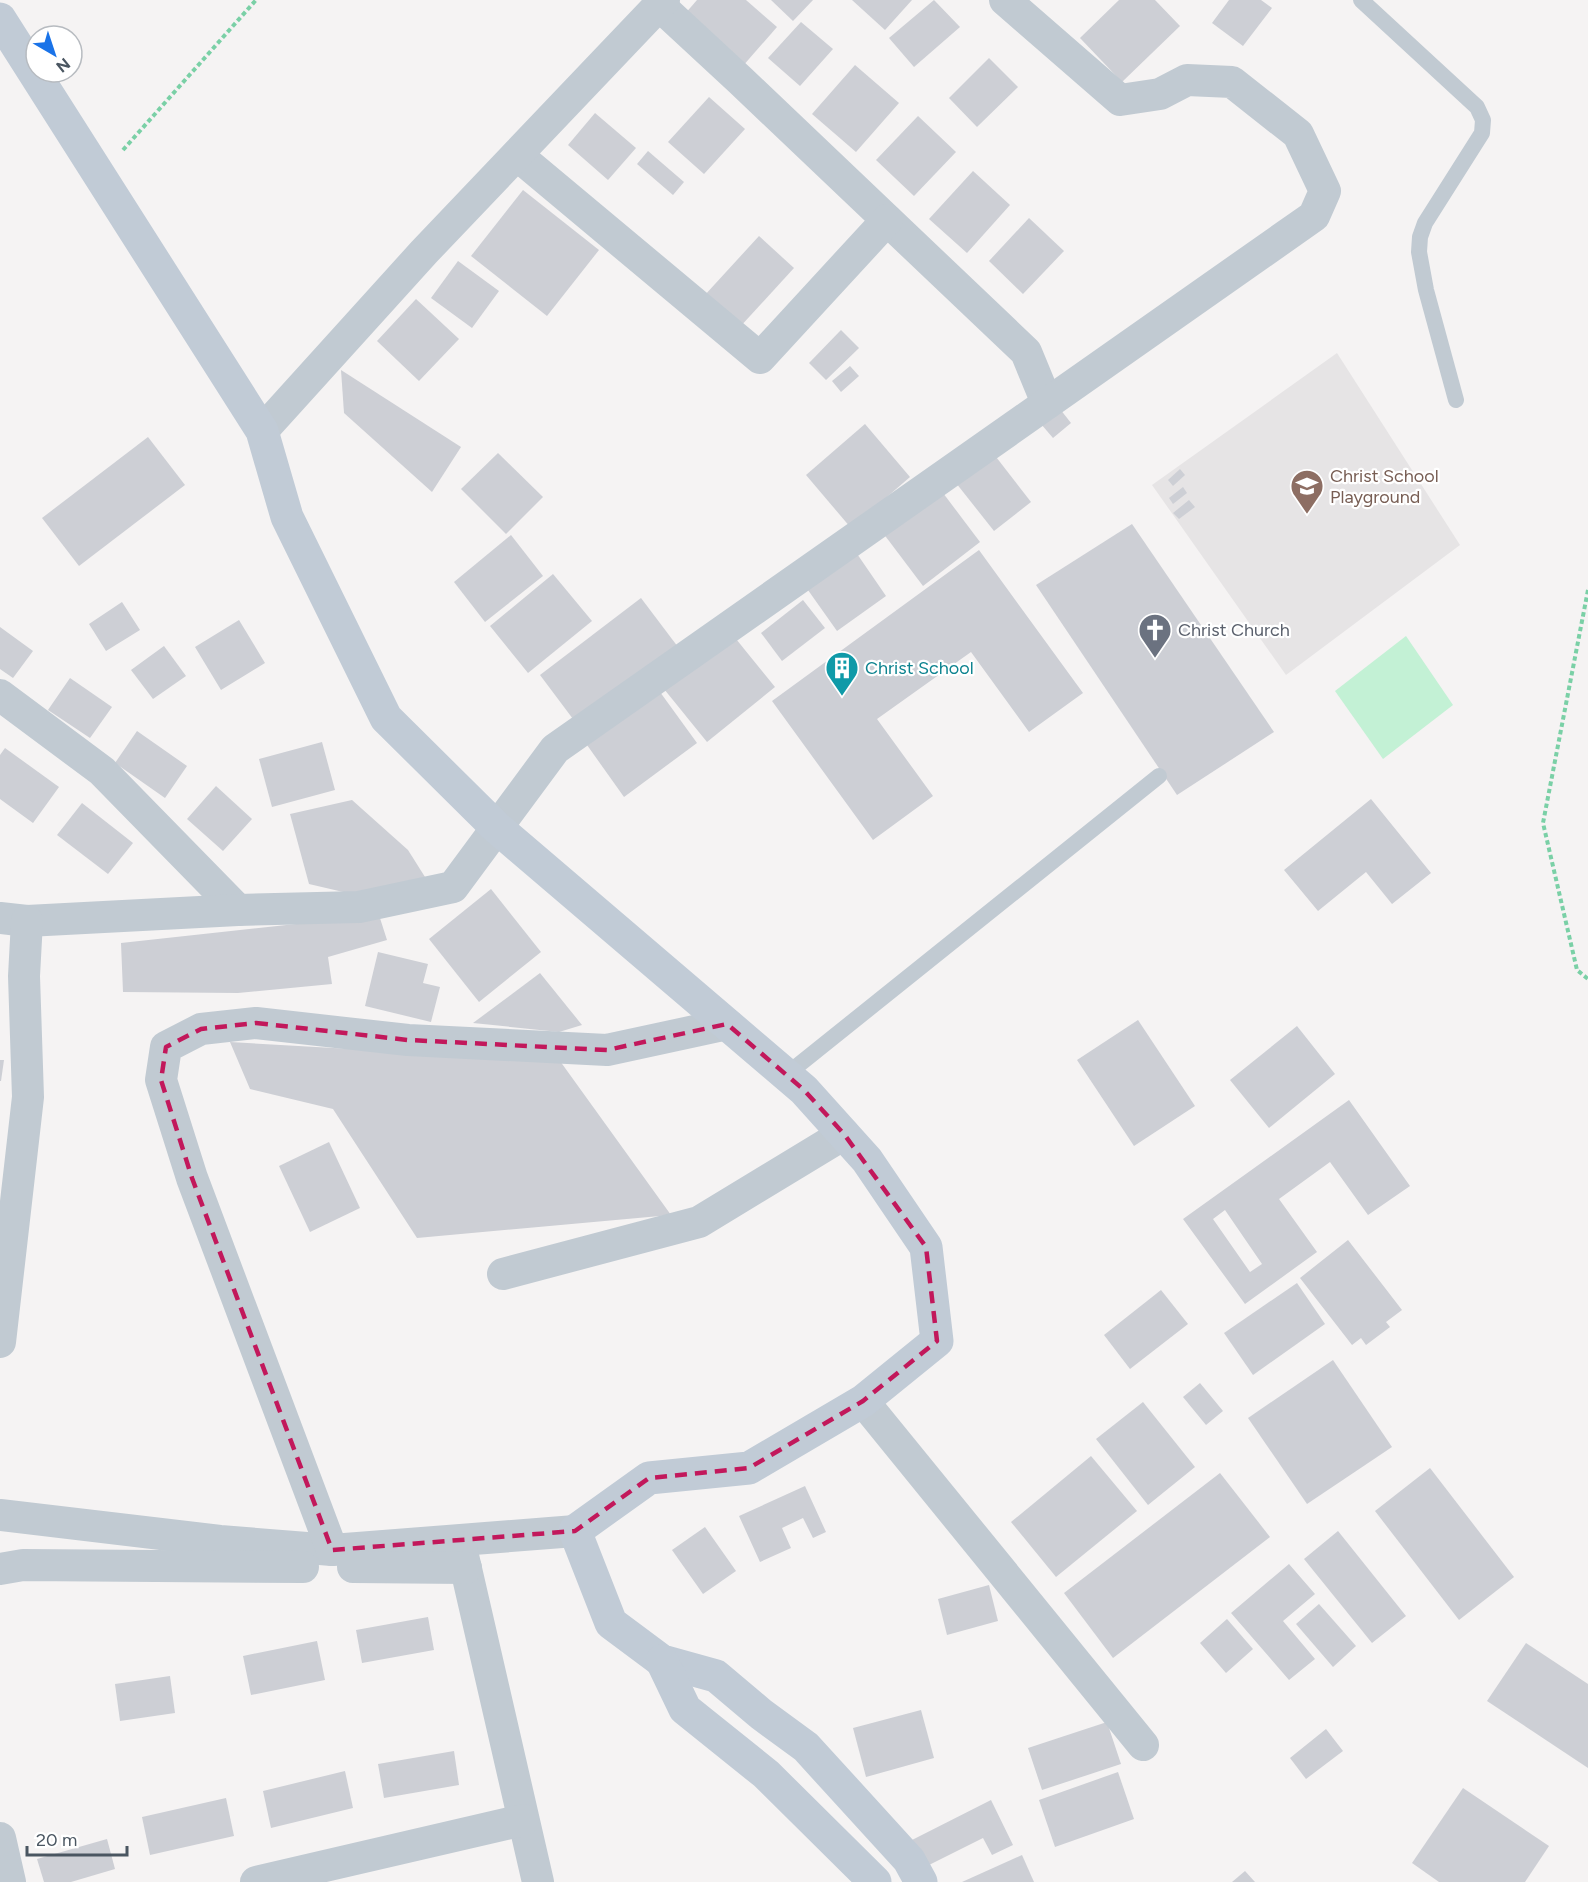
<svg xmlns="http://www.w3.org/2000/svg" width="1588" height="1882" font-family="Figtree,sans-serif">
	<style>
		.education { fill: #e6e4e5 }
		.green { fill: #c3f1d5 }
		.building { fill: #cdcfd5; fill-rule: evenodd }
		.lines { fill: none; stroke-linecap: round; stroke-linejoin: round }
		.path { stroke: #7ad0a6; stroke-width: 4; stroke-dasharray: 4.5 3; stroke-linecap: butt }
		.service { stroke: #c1cad2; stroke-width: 16 }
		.minor { stroke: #c1cad2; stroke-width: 32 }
		.secondary { stroke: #c1cbd6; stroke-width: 33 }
		.marked { fill: none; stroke: #c2185b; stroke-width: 4.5; stroke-dasharray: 12 8; stroke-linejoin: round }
		.labels { text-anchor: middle; stroke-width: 4.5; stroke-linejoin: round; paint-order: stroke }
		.education-label { font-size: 18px; fill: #785e54; stroke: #fff; text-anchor: start }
		.worship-label { font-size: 18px; fill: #5b616d; stroke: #fff; text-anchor: start }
		.culture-label { font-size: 18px; fill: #0d838f; stroke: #fff; text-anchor: start }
	</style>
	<rect width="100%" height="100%" fill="#f5f3f3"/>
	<path class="education" d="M 1337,353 L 1460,545 L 1286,675 L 1152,485 Z"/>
	<path class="green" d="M 1406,636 L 1453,705 L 1383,759 L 1335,691 Z"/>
	<g class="building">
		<path d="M 697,0 L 746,0 L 777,27 L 742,67 L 684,15 Z"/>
		<path d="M 771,0 L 813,0 L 793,21 Z"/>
		<path d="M 852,0 L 912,0 L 885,30 Z"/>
		<path d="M 934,0 L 960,27 L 914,67 L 889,38 Z"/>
		<path d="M 1119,0 L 1155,0 L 1180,26 L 1122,82 L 1080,38 Z"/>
		<path d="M 1229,0 L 1261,0 L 1272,8 L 1243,46 L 1212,23 Z"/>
		<path d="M 801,22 L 833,49 L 800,86 L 768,58 Z"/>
		<path d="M 989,58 L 1018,87 L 977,127 L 949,98 Z"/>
		<path d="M 855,65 L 899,103 L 856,152 L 812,114 Z"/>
		<path d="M 709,97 L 745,129 L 704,174 L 668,142 Z"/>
		<path d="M 595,113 L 636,148 L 608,180 L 568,145 Z"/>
		<path d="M 918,116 L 956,152 L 914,196 L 876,160 Z"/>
		<path d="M 648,151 L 684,182 L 673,195 L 637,164 Z"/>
		<path d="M 973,171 L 1010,205 L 967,253 L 929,219 Z"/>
		<path d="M 523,190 L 599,250 L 547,316 L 471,256 Z"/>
		<path d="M 1029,218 L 1064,251 L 1023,294 L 989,261 Z"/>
		<path d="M 759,236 L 794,268 L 739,328 L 704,296 Z"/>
		<path d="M 458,261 L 499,291 L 472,328 L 431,298 Z"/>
		<path d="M 416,299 L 459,339 L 419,381 L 377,341 Z"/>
		<path d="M 841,330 L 859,348 L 826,380 L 809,363 Z"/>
		<path d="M 850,366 L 859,376 L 841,392 L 832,381 Z"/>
		<path d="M 341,370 L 461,447 L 432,492 L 344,413 Z"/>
		<path d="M 1060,409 L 1071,423 L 1053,438 L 1041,424 Z"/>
		<path d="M 865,424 L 910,477 L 851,528 L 806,475 Z"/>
		<path d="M 148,437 L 185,485 L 79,566 L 42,518 Z"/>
		<path d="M 498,453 L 543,497 L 506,534 L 461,489 Z"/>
		<path d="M 993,453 L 1031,502 L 994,531 L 956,483 Z"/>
		<path d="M 1180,469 L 1185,475 L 1173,486 L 1168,480 Z"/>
		<path d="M 1183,487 L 1187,493 L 1173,504 L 1169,498 Z"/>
		<path d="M 940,489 L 980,542 L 923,586 L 883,533 Z"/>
		<path d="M 1189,500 L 1195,507 L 1179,519 L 1173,513 Z"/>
		<path d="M 1132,524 L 1274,732 L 1177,795 L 1036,585 Z"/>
		<path d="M 511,535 L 543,576 L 485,622 L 454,582 Z"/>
		<path d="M 853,548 L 886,596 L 837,631 L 803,583 Z"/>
		<path d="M 979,550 L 1083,693 L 1029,732 L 971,652 L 877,719 L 933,796 L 873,840 L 772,701 Z"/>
		<path d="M 553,574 L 592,621 L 528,673 L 490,626 Z"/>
		<path d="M 641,598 L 678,647 L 576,723 L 540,675 Z"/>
		<path d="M 803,600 L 825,628 L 782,661 L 761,633 Z"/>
		<path d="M 122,602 L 140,630 L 106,651 L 89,624 Z"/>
		<path d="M 239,620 L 265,663 L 221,690 L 195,647 Z"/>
		<path d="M 0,627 L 33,651 L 13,678 L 0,669 Z"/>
		<path d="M 732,634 L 775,687 L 707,742 L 664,689 Z"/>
		<path d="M 164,646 L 186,676 L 153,699 L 131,670 Z"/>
		<path d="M 70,678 L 112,707 L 90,738 L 48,710 Z"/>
		<path d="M 660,692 L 697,743 L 624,797 L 587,745 Z"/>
		<path d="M 137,731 L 187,766 L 165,798 L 115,763 Z"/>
		<path d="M 322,742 L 335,790 L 272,807 L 259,759 Z"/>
		<path d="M 5,748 L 59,787 L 33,823 L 0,799 L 0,755 Z"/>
		<path d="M 216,786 L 252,819 L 223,851 L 187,819 Z"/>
		<path d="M 1371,799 L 1431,873 L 1392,904 L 1366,872 L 1318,911 L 1284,870 Z"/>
		<path d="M 352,800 L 408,850 L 425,877 L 356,895 L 309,884 L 290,814 Z"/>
		<path d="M 82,803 L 133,843 L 108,874 L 57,835 Z"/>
		<path d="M 491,889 L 541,952 L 479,1002 L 429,939 Z"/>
		<path d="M 379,915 L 387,940 L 328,957 L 332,984 L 238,993 L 123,992 L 121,943 Z"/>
		<path d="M 378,952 L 428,964 L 423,983 L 440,987 L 431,1022 L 365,1006 Z"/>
		<path d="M 540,973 L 582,1025 L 559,1032 L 473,1023 Z"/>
		<path d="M 1138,1020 L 1195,1106 L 1134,1146 L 1077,1060 Z"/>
		<path d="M 1297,1026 L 1335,1074 L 1269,1128 L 1230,1080 Z"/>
		<path d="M 230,1042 L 560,1061 L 671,1215 L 417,1238 L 333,1109 L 250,1089 Z"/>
		<path d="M 0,1060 L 4,1060 L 1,1081 L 0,1081 Z"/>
		<path d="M 1349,1100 L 1410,1186 L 1368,1215 L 1330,1162 L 1279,1199 L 1317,1252 L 1245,1304 L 1183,1219 ZM 1225,1210 L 1262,1264 L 1250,1272 L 1213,1219 Z"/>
		<path d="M 329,1142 L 360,1208 L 310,1232 L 279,1166 Z"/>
		<path d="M 1348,1240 L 1402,1310 L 1386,1322 L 1390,1327 L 1366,1345 L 1361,1338 L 1352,1345 L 1300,1278 Z"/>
		<path d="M 1297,1283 L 1325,1324 L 1253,1375 L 1224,1333 Z"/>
		<path d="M 1161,1290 L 1188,1324 L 1130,1369 L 1104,1335 Z"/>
		<path d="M 1333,1360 L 1392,1447 L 1307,1504 L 1248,1418 Z"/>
		<path d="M 1200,1383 L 1223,1411 L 1206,1425 L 1183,1397 Z"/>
		<path d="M 1143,1402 L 1195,1467 L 1148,1505 L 1096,1439 Z"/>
		<path d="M 1091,1456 L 1137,1511 L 1056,1577 L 1011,1522 Z"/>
		<path d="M 1430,1468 L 1514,1577 L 1459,1620 L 1375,1511 Z"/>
		<path d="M 1220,1473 L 1270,1537 L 1113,1658 L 1064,1593 Z"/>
		<path d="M 805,1486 L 826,1532 L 813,1538 L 803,1518 L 782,1528 L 791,1548 L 760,1562 L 739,1516 Z"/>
		<path d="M 705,1527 L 736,1571 L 703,1594 L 672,1550 Z"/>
		<path d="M 1338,1531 L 1406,1616 L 1372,1643 L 1304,1559 Z"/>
		<path d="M 1289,1564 L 1315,1594 L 1283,1621 L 1315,1659 L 1289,1680 L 1231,1613 Z"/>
		<path d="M 989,1585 L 998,1621 L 947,1635 L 938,1599 Z"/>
		<path d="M 1319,1604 L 1356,1646 L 1333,1667 L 1296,1624 Z"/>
		<path d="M 428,1617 L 434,1650 L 362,1663 L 356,1630 Z"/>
		<path d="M 1227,1619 L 1253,1649 L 1226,1673 L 1200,1643 Z"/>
		<path d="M 317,1641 L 325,1680 L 251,1695 L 243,1656 Z"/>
		<path d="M 1526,1643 L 1588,1684 L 1588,1768 L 1487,1701 Z"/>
		<path d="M 170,1676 L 175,1713 L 120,1721 L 115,1684 Z"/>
		<path d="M 921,1710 L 934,1758 L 866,1777 L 853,1728 Z"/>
		<path d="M 1107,1722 L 1121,1764 L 1042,1790 L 1028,1748 Z"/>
		<path d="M 1326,1729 L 1343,1751 L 1306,1779 L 1290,1758 Z"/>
		<path d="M 454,1751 L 459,1785 L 384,1798 L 378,1764 Z"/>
		<path d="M 345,1771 L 353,1808 L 271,1828 L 263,1791 Z"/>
		<path d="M 1118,1772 L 1134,1819 L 1055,1847 L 1039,1800 Z"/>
		<path d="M 1463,1788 L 1549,1846 L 1525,1882 L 1439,1882 L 1412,1863 Z"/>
		<path d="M 226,1798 L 234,1836 L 150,1855 L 142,1817 Z"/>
		<path d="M 991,1800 L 1013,1845 L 992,1855 L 983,1838 L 925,1867 L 912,1840 Z"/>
		<path d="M 107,1839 L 115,1869 L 71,1882 L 44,1882 L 37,1859 Z"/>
		<path d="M 1022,1855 L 1034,1882 L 962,1882 Z"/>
		<path d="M 1245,1871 L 1255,1882 L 1232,1882 Z"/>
	</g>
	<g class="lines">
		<g class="path">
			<path d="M 123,150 L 256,0"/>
			<path d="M 1588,590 L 1543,823 L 1577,970 L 1588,979"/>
		</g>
		<g class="service">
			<path d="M 1361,0 L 1477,107 L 1483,120 L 1482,133 L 1425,223 L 1420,237 L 1419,252 L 1426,290 L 1456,400"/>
			<path d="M 786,1075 L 1159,776"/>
		</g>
		<g class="minor">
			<path d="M 659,5 L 740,80 L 1026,352 L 1047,403"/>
			<path d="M 517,155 L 760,358 L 887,220"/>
			<path d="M 262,431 L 424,252 L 664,0"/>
			<path d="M 0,695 L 102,771 L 238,910"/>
			<path d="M 0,918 L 27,921 L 238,910 L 359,907 L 453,887 L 555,749 L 1314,216 L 1325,191 L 1298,134 L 1232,82 L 1187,80 L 1160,94 L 1120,100 L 1005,0"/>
			<path d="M 503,1274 L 699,1222 L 844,1134"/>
			<path d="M 0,1342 L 28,1097 L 24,976 L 27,921"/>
			<path d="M 863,1401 L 1143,1745"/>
			<path d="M 0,1515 L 220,1541 L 332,1550 L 575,1531"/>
			<path d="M 461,1547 L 538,1882"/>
			<path d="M 332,1550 L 192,1178 L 161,1080 L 166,1047 L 201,1029 L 256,1023 L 408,1040 L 607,1050 L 727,1024"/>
			<path d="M 353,1567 L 466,1568"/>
			<path d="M 0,1569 L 23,1565 L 303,1567"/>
			<path d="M 0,1838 L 10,1882"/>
			<path d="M 256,1882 L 523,1820"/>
		</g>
		<g class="secondary">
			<path d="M 0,19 L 262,431 L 287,517 L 386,718 L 496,827 L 804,1090 L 867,1160 L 926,1247 L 937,1341 L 863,1401 L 749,1468 L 649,1478 L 575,1531 L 611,1623 L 662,1661 L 716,1676 L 761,1714 L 806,1747 L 909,1860 L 921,1882"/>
			<path d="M 662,1661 L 685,1709 L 766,1774 L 875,1882"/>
		</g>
	</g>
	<path class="marked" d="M 256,1023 L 408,1040 L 607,1050 L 727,1024 L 804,1090 L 844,1134 L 926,1247 L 937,1341 L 863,1401 L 749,1468 L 649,1478 L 575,1531 L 332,1550 L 192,1178 L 161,1080 L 166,1047 L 201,1029 Z"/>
	<defs>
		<g id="school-pin" transform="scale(1.725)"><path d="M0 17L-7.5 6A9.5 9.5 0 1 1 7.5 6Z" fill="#8d6e63" stroke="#fff"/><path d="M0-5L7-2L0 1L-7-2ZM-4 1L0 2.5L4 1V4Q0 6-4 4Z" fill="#fff"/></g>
		<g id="church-pin" transform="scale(1.725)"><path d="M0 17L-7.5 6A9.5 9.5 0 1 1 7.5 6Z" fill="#6b7280" stroke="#fff"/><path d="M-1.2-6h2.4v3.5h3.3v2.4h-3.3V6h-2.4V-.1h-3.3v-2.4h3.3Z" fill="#fff"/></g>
		<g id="building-pin" transform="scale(1.725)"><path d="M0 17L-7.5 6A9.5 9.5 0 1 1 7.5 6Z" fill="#0f9aa8" stroke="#fff"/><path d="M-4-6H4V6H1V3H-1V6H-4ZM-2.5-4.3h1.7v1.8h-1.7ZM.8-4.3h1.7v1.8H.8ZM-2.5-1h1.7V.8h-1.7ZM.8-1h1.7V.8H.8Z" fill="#fff"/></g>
	</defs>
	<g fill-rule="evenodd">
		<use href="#school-pin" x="1307" y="486"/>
		<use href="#church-pin" x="1155" y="630"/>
		<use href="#building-pin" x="842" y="668"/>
	</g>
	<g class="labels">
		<g class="education-label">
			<text x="1330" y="482">Christ School<tspan x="1330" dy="21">Playground</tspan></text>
		</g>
		<g class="worship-label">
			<text x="1178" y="636">Christ Church</text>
		</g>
		<g class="culture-label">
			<text x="865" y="674">Christ School</text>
		</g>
	</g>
	<g transform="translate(54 54) rotate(141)"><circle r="28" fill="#ffffff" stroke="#b7bbc0" stroke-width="1.5"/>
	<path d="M0-4.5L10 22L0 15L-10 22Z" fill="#1a73e8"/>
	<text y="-9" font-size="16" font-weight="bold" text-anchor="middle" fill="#4a5661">N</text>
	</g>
	<path d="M27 1846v9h100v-9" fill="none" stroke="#4a5661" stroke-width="3"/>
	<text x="36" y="1846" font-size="18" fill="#4a5661" stroke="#ffffff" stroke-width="4.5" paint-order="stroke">20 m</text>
</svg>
